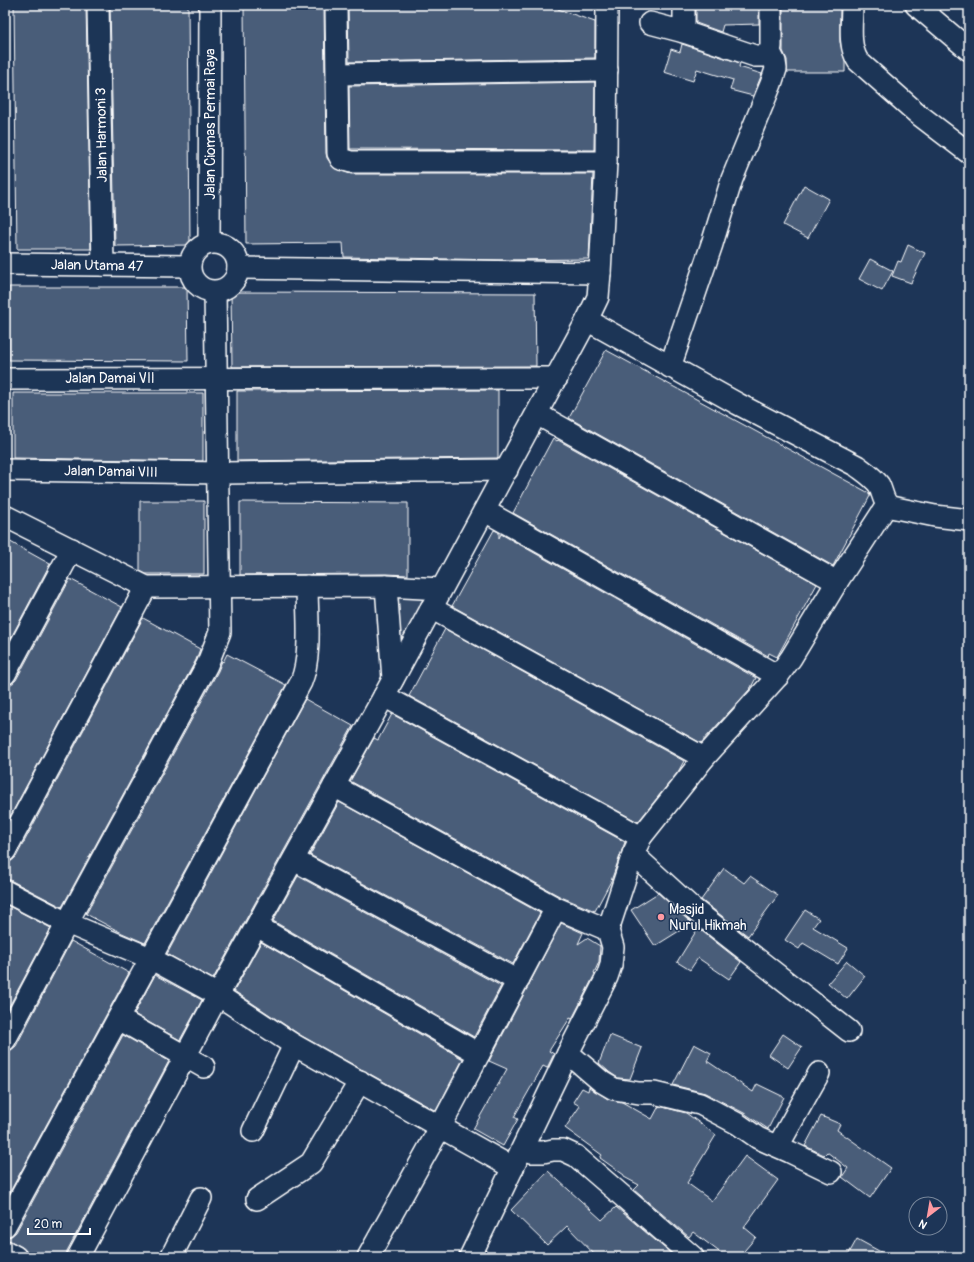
<svg xmlns="http://www.w3.org/2000/svg" width="974" height="1262" font-family="Pangolin,sans-serif">
	<style>
		.green { fill: #364b69; stroke: #9aa5b4 }
		.building { fill: #4a5d79; stroke: #fff }
		.lines { fill: none; stroke-linecap: round; stroke-linejoin: round }
		.street-casing { stroke: #fff; stroke-width: 24 }
		.street { stroke: #1d3557; stroke-width: 21 }
		.poi-dot { fill: #ff9aa2; stroke: #1d3557; stroke-width: 1.5 }
		.labels { text-anchor: middle; stroke-width: 3; stroke-linejoin: round; paint-order: stroke }
		.street-label { font-size: 14px; fill: #fff; stroke: #1d3557 }
		.poi-label { font-size: 14px; fill: #fff; stroke: #1d3557; text-anchor: start }
	</style>
	<rect width="100%" height="100%" fill="#1d3557"/>
	<filter id="ink" filterUnits="userSpaceOnUse"><feTurbulence type="fractalNoise" baseFrequency=".025" numOctaves="2"/><feDisplacementMap in="SourceGraphic" scale="8" xChannelSelector="R" yChannelSelector="G"/><feConvolveMatrix kernelMatrix="1 2 1 2 8 2 1 2 1" color-interpolation-filters="sRGB"/></filter>
	<g filter="url(#ink)">
		<path class="green" d="M 394,596 L 424,598 L 419,616 L 402,651 Z"/>
		<g class="building">
			<path d="M 14,5 L 86,5 L 91,249 L 17,249 Z"/>
			<path d="M 110,5 L 188,5 L 190,245 L 115,246 Z"/>
			<path d="M 244,5 L 324,5 L 326,153 L 327,158 L 334,168 L 351,174 L 593,174 L 589,259 L 501,260 L 344,257 L 343,243 L 246,244 Z"/>
			<path d="M 348,5 L 558,5 L 558,9 L 595,22 L 595,58 L 349,62 Z"/>
			<path d="M 696,5 L 759,5 L 759,24 L 723,25 L 721,32 L 696,23 Z"/>
			<path d="M 783,5 L 840,5 L 840,42 L 845,61 L 845,72 L 787,72 L 787,60 L 783,51 Z"/>
			<path d="M 682,44 L 740,63 L 739,67 L 762,74 L 753,96 L 730,90 L 733,80 L 697,69 L 693,81 L 664,72 L 671,49 L 680,52 Z"/>
			<path d="M 595,82 L 594,150 L 350,149 L 349,86 Z"/>
			<path d="M 804,185 L 829,199 L 808,238 L 783,225 Z"/>
			<path d="M 908,245 L 925,253 L 911,283 L 892,276 L 898,261 L 901,262 Z"/>
			<path d="M 870,259 L 893,271 L 882,291 L 859,279 Z"/>
			<path d="M 9,287 L 187,287 L 188,361 L 9,360 Z"/>
			<path d="M 231,292 L 535,293 L 536,366 L 232,367 Z"/>
			<path d="M 606,350 L 869,493 L 870,496 L 833,566 L 569,418 Z"/>
			<path d="M 498,390 L 498,458 L 237,461 L 237,391 Z"/>
			<path d="M 13,393 L 203,393 L 203,461 L 13,458 Z"/>
			<path d="M 553,438 L 557,441 L 558,440 L 817,584 L 777,657 L 769,653 L 768,656 L 513,513 Z"/>
			<path d="M 140,501 L 204,501 L 204,574 L 146,574 L 140,571 Z"/>
			<path d="M 240,502 L 408,503 L 408,575 L 386,574 L 240,575 Z"/>
			<path d="M 494,530 L 499,532 L 499,538 L 501,534 L 756,678 L 750,689 L 701,743 L 452,606 Z"/>
			<path d="M 5,539 L 50,564 L 5,649 Z"/>
			<path d="M 70,579 L 122,607 L 5,826 L 5,686 L 11,684 L 16,680 Z"/>
			<path d="M 143,618 L 200,649 L 196,660 L 62,907 L 10,880 L 5,879 L 5,863 L 11,861 L 16,857 Z"/>
			<path d="M 445,629 L 684,761 L 678,772 L 638,822 L 409,696 Z"/>
			<path d="M 227,654 L 286,685 L 145,943 L 122,933 L 86,914 L 218,671 L 222,661 L 223,662 Z"/>
			<path d="M 305,699 L 353,726 L 213,979 L 167,954 Z"/>
			<path d="M 392,714 L 625,842 L 611,881 L 595,911 L 561,897 L 350,781 L 374,738 L 378,740 Z"/>
			<path d="M 339,802 L 540,913 L 513,964 L 310,855 Z"/>
			<path d="M 724,868 L 744,883 L 750,876 L 778,895 L 748,936 L 701,900 Z"/>
			<path d="M 298,876 L 501,986 L 474,1037 L 273,921 Z"/>
			<path d="M 658,893 L 692,923 L 655,946 L 631,910 Z"/>
			<path d="M 5,904 L 51,928 L 5,1014 Z"/>
			<path d="M 805,910 L 819,919 L 813,927 L 848,948 L 838,964 L 803,943 L 799,949 L 785,940 Z"/>
			<path d="M 561,923 L 583,933 L 578,944 L 587,938 L 600,946 L 599,962 L 594,973 L 595,974 L 572,1019 L 570,1018 L 549,1051 L 554,1054 L 547,1068 L 543,1066 L 514,1117 L 518,1119 L 503,1146 L 473,1129 L 507,1069 L 489,1061 Z"/>
			<path d="M 698,928 L 741,962 L 729,979 L 698,958 L 690,970 L 677,962 Z"/>
			<path d="M 71,941 L 129,973 L 5,1201 L 5,1052 L 11,1050 L 16,1046 Z"/>
			<path d="M 261,942 L 463,1059 L 436,1111 L 300,1035 L 234,991 Z"/>
			<path d="M 847,961 L 865,976 L 847,999 L 828,983 Z"/>
			<path d="M 155,975 L 202,1000 L 180,1040 L 134,1014 Z"/>
			<path d="M 783,1034 L 802,1047 L 788,1068 L 769,1055 Z"/>
			<path d="M 123,1035 L 169,1061 L 67,1251 L 66,1257 L 28,1257 L 26,1251 L 22,1247 L 5,1238 L 11,1236 L 16,1232 Z"/>
			<path d="M 610,1035 L 642,1048 L 630,1079 L 618,1078 L 609,1072 L 599,1063 Z"/>
			<path d="M 694,1044 L 711,1053 L 707,1061 L 753,1092 L 757,1084 L 784,1097 L 768,1129 L 744,1113 L 705,1093 L 673,1085 Z"/>
			<path d="M 589,1087 L 608,1099 L 622,1102 L 652,1119 L 659,1106 L 686,1113 L 716,1135 L 687,1183 L 712,1201 L 745,1156 L 778,1180 L 744,1227 L 756,1237 L 739,1257 L 726,1257 L 693,1232 L 689,1237 L 634,1190 L 639,1185 L 624,1177 L 624,1175 L 600,1158 L 602,1155 L 565,1128 L 580,1106 L 573,1102 L 582,1088 L 588,1091 Z"/>
			<path d="M 821,1116 L 840,1124 L 837,1130 L 891,1168 L 870,1198 L 842,1177 L 848,1168 L 827,1152 L 824,1155 L 805,1146 Z"/>
			<path d="M 548,1171 L 602,1220 L 616,1207 L 675,1257 L 597,1257 L 567,1226 L 547,1245 L 511,1210 Z"/>
			<path d="M 857,1239 L 890,1257 L 847,1257 Z"/>
		</g>
		<g class="lines">
			<g class="street-casing">
				<g id="street">
					<path d="M 98,5 L 103,265"/>
					<path d="M 336,5 L 338,153 L 341,159 L 351,162 L 606,162"/>
					<path d="M 852,5 C 852,24 848,45 858,61 L 918,114 L 969,153"/>
					<path d="M 916,5 L 969,50"/>
					<path d="M 650,23 L 684,32 L 755,56 L 764,56 L 770,52"/>
					<path d="M 684,32 L 684,5"/>
					<path d="M 338,74 L 607,70"/>
					<circle cx="214" cy="267" r="24"/>
					<path d="M 209,243 L 210,5"/>
					<path d="M 5,264 L 189,266"/>
					<path d="M 238,268 L 600,273"/>
					<path d="M 587,320 L 738,404 L 857,466 C 865,472 873,477 879,485 C 883,493 883,503 891,507 L 935,516 L 969,520"/>
					<path d="M 670,367 L 712,244 L 732,179 L 771,84 L 776,69 L 775,62 L 770,52 L 771,46 L 771,5"/>
					<path d="M 5,379 L 557,378"/>
					<path d="M 537,414 L 837,582"/>
					<path d="M 5,470 L 224,473 L 507,470"/>
					<path d="M 485,511 L 778,676"/>
					<path d="M 5,516 L 146,587 L 386,586 L 441,589"/>
					<path d="M 386,586 L 393,679"/>
					<path d="M 431,608 L 704,758"/>
					<path d="M 5,674 L 72,549"/>
					<path d="M 384,696 L 641,837"/>
					<path d="M 334,786 L 556,908 L 608,930"/>
					<path d="M 5,851 L 146,587"/>
					<path d="M 633,854 L 692,908 L 849,1031"/>
					<path d="M 294,860 L 518,981"/>
					<path d="M 5,891 L 67,923 L 150,958 L 218,995 L 294,1045 L 513,1168"/>
					<path d="M 257,926 L 479,1054"/>
					<path d="M 119,1019 L 204,1067"/>
					<path d="M 5,1040 L 67,923 L 207,665 L 220,632 L 215,292"/>
					<path d="M 568,1053 L 602,1082 L 614,1089 L 639,1093 L 654,1093 L 700,1104 L 738,1124 L 758,1138 L 790,1152 L 831,1172"/>
					<path d="M 253,1131 L 294,1045"/>
					<path d="M 778,1146 L 819,1073"/>
					<path d="M 523,1149 L 532,1152 L 543,1152 L 553,1150 L 563,1150 L 576,1156 L 693,1257"/>
					<path d="M 257,1199 L 311,1163 L 360,1081"/>
					<path d="M 5,1226 L 301,682 C 312,655 307,615 307,586"/>
					<path d="M 5,1251 L 16,1257"/>
					<path d="M 78,1257 L 218,995 L 384,696 L 587,320 L 598,297 L 600,273 L 606,162 L 607,5"/>
					<path d="M 171,1257 L 201,1198"/>
					<path d="M 368,1257 L 441,1126 L 556,908"/>
					<path d="M 470,1257 L 568,1053 L 607,977 L 611,965 L 613,947 L 608,930 L 633,854 L 641,837 L 704,758 L 778,676 L 791,658 L 837,582 L 887,505"/>
				</g>
			</g>
			<use href="#street" class="street"/>
		</g>
	</g>
	<circle class="poi-dot" cx="661" cy="917" r="4"/>
	<g class="labels">
		<g class="street-label">
			<text transform="translate(210 124) rotate(-90)" y="5">Jalan Ciomas Permai Raya</text>
			<text transform="translate(101 135) rotate(-91)" y="5">Jalan Harmoni 3</text>
			<text transform="translate(97 265) rotate(1)" y="5">Jalan Utama 47</text>
			<text x="110" y="383">Jalan Damai VII</text>
			<text transform="translate(111 471) rotate(1)" y="5">Jalan Damai VIII</text>
		</g>
		<g class="poi-label">
			<text x="669" y="914">Masjid<tspan x="669" dy="16">Nurul Hikmah</tspan></text>
		</g>
	</g>
	<rect width="974" height="1262" fill="none" stroke="#1d3557" stroke-width="20"/>
	<rect x="10" y="10" width="954" height="1242" fill="none" stroke="#fff" stroke-width="1.5" filter="url(#ink)"/>
	<g transform="translate(928 1216) rotate(211)"><circle r="19" fill="#1d3557" stroke="#77869a"/>
	<path d="M0-3L7 15L0 10L-7 15Z" fill="#ff9aa2"/>
	<text y="-6" font-size="11" font-weight="bold" text-anchor="middle" fill="#ffffff">N</text>
	</g>
	<path d="M28 1228v6h62v-6" fill="none" stroke="#ffffff" stroke-width="2"/>
	<text x="34" y="1228" font-size="12" fill="#ffffff" stroke="#1d3557" stroke-width="3" paint-order="stroke">20 m</text>
</svg>
